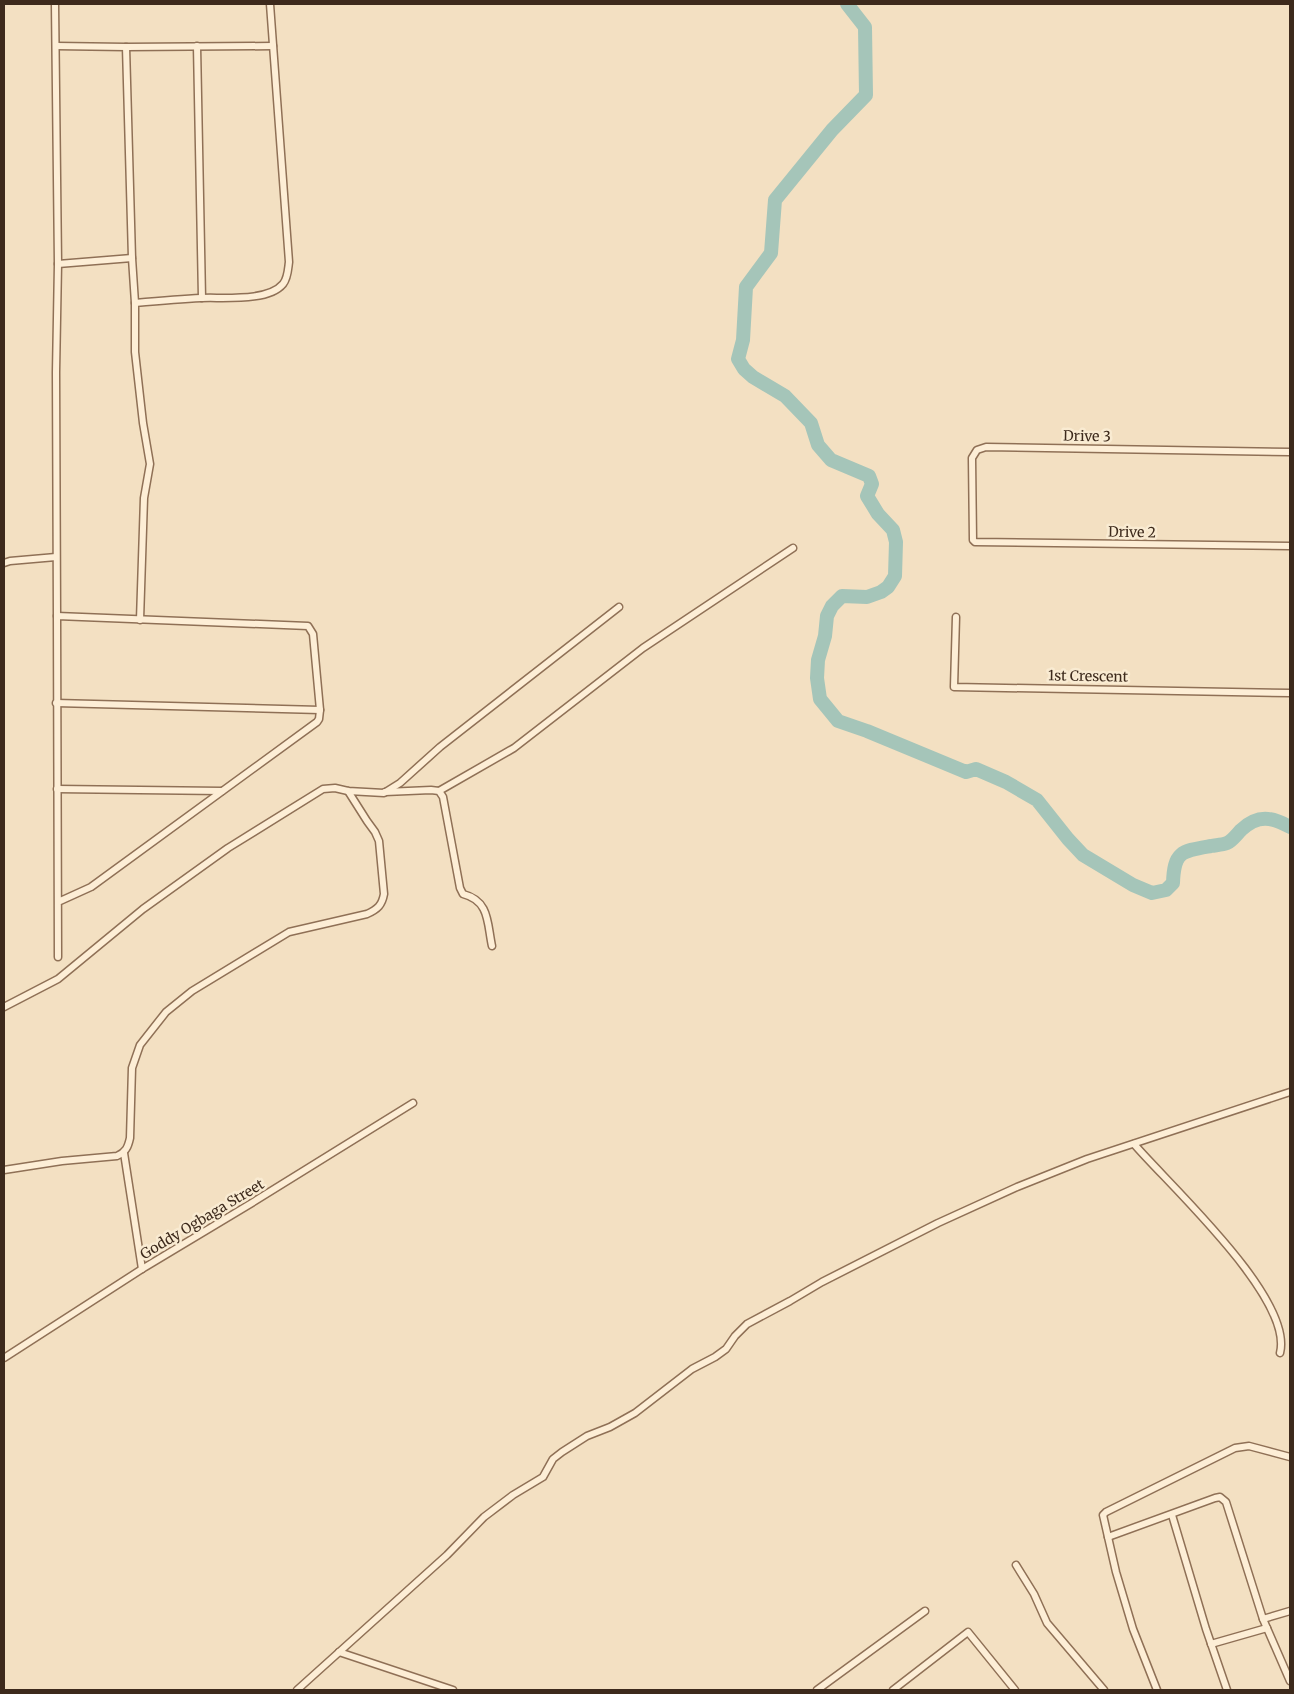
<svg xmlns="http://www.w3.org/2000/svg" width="1294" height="1694" font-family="Merriweather,serif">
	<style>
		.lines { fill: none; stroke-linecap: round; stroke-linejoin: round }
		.river { stroke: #a5c5b9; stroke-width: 14 }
		.minor-casing { stroke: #8f7056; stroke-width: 9 }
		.minor { stroke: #fdeed6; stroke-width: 6 }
		.labels { text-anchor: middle; stroke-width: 5; stroke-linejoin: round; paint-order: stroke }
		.street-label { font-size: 14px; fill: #3d2a1c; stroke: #f9ebd2 }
	</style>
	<rect width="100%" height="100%" fill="#f3e0c2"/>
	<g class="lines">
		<path class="river" d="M 847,4 L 865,27 L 866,95 L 832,130 L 775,200 L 771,253 L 746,287 L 743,340 L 738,359 L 744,369 L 753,377 L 785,396 L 811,423 L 818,445 L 831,460 L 869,476 L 872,484 L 867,496 L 878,514 L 893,530 L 896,542 L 895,576 L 888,587 L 881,592 L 867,597 L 842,596 L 832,606 L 827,616 L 825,636 L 818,660 L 817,678 L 820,699 L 838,721 L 867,731 L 966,772 L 976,769 L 1006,782 L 1037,800 L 1068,839 L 1083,855 L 1133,885 L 1152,893 L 1166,890 L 1173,883 C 1174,851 1182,851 1211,846 C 1216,845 1222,845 1227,843 C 1232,841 1237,834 1241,830 C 1258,814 1272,817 1290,827"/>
		<g class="minor-casing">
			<g id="minor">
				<path d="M 55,4 L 58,264 L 56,372 L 57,616"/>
				<path d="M 56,46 L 126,47 L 132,258 L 135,303"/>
				<path d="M 197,46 L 202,298"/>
				<path d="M 126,47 L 273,46"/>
				<path d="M 58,264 L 132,258"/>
				<path d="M 1290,452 L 986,447 L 977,450 L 972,458 L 973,540 L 975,542 L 1290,546"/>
				<path d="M 4,563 L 10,561 L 56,557"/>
				<path d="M 956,617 L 954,687 L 1290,693"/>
				<path d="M 140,620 L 144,498 L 150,464 L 143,423 L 135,352 L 135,303 C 157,301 179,299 201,298 C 223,297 268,302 283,284 C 288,278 288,269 289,262 L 270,4"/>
				<path d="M 56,703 L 320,710"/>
				<path d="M 57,789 L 222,791"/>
				<path d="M 439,791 L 514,748 L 643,648 L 793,548"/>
				<path d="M 385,792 L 431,790 L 439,791 L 443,797 L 460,888 L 463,894 C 490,901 487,923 492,946"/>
				<path d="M 58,957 L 57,616 L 308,626 L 313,634 L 320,710 L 319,719 L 317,722 L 91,887 L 58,902"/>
				<path d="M 4,1007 L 58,979 L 143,909 L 228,848 L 323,789 L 335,788 L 348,791 L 384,793 L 400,783 L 440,747 L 619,607"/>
				<path d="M 1134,1144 C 1168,1184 1294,1298 1280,1353"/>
				<path d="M 124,1153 L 142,1269"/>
				<path d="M 4,1170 L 62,1161 L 117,1156 C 126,1152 128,1147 130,1138 L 132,1068 L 140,1045 L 166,1012 L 192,991 L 289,932 L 367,914 C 378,909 382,905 384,894 L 379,841 L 375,832 L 367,821 L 348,791"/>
				<path d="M 4,1358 L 142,1269 L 255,1201 L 413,1103"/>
				<path d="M 1172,1515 L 1206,1629 L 1227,1690"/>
				<path d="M 1108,1537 L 1215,1498 L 1220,1497 L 1226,1502 L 1263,1619 L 1290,1681"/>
				<path d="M 1016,1565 L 1034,1594 L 1047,1623 L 1104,1690"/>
				<path d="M 1263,1619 L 1290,1611"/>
				<path d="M 1211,1644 L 1267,1628"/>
				<path d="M 339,1652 L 453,1690"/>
				<path d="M 297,1690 L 447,1555 L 484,1517 L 513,1495 L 543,1477 L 553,1459 L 562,1452 L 587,1436 L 610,1427 L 635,1413 L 692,1369 L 715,1357 L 726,1349 L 735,1336 L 747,1324 L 790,1301 L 822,1282 L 938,1223 L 1017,1187 L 1087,1159 L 1290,1092"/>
				<path d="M 817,1690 L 925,1611"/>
				<path d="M 893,1690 L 968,1632 L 1015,1690"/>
				<path d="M 1157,1690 L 1133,1629 L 1116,1572 L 1103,1515 L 1106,1512 L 1235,1448 L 1249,1446 L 1290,1457"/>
			</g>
		</g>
		<use href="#minor" class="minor"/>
	</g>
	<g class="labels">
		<g class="street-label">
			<text transform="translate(1087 436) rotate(1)" y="5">Drive 3</text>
			<text transform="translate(1132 532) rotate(1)" y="5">Drive 2</text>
			<text transform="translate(1088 676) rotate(1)" y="5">1st Crescent</text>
			<text transform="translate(202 1219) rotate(-31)" y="5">Goddy Ogbaga Street</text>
		</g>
	</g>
	<rect width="1294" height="1694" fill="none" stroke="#3d2a1c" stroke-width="10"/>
</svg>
